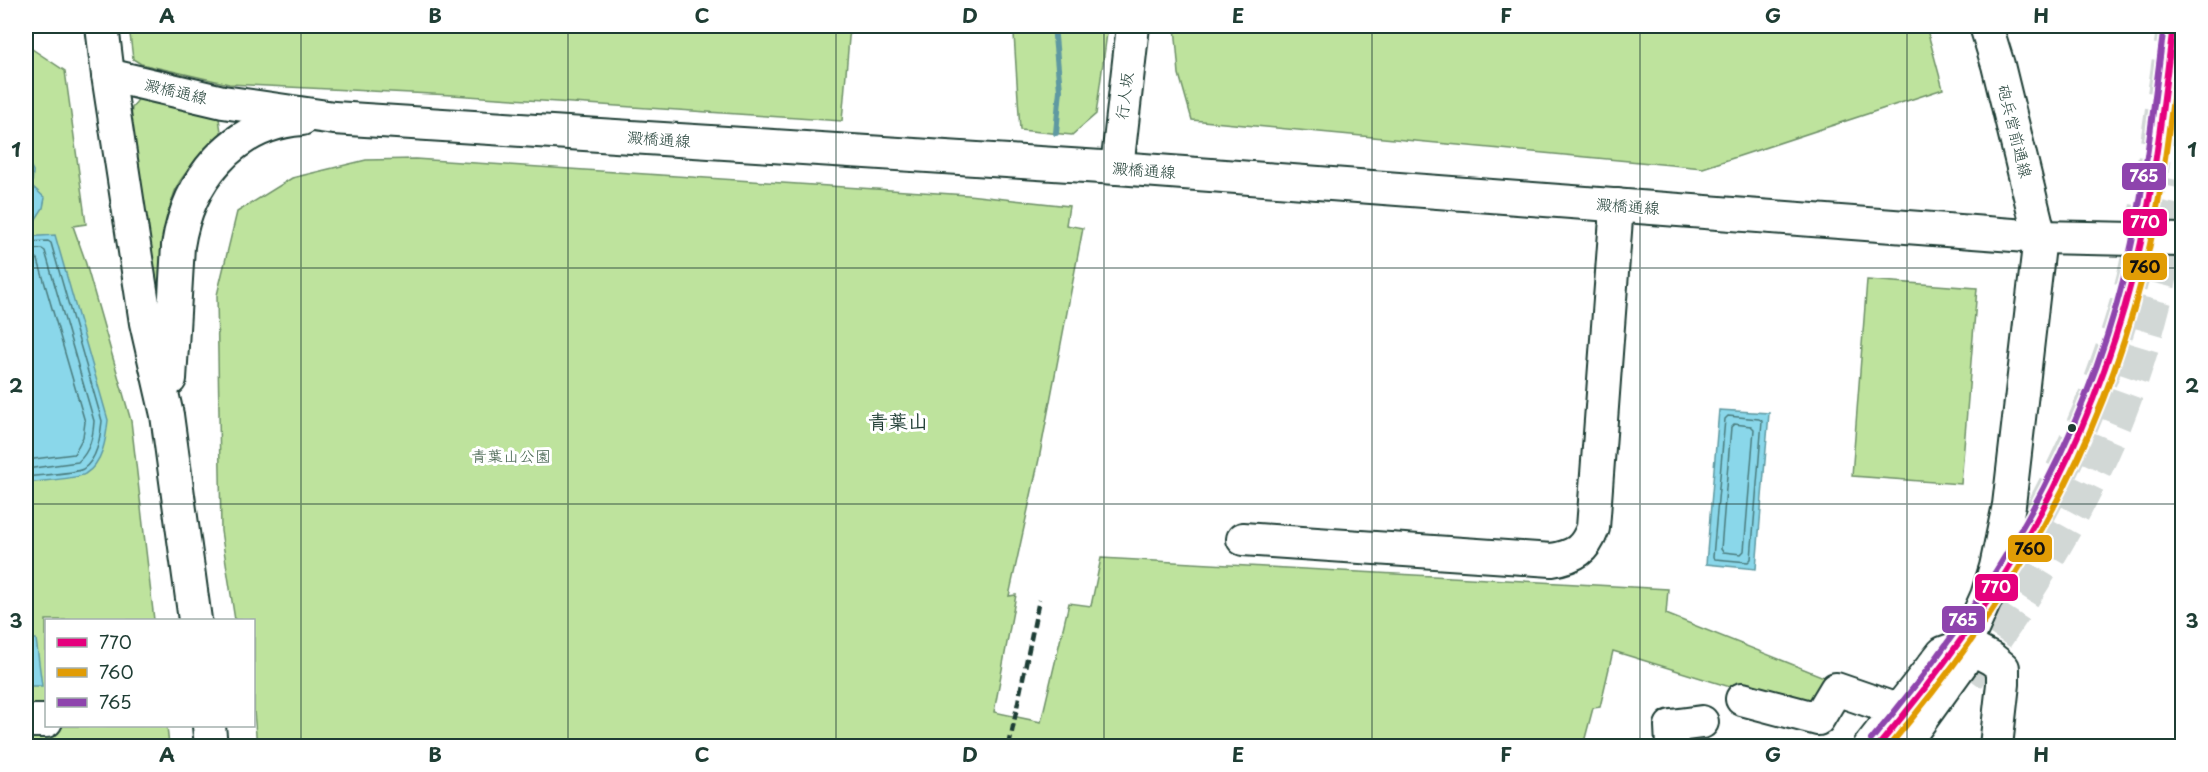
<svg xmlns="http://www.w3.org/2000/svg" width="2208" height="772" font-family="'Playpen Sans','Klee One',sans-serif">
	<style>
		.green { fill: #bee39d; stroke: #6e9068; stroke-width: 1.5 }
		.water { fill: #8ad7ea; stroke: #5f99a1; stroke-width: 1.5 }
		.lines { fill: none; stroke-linecap: round; stroke-linejoin: round }
		.shore { stroke: #4a7b7d; stroke-width: 1.5 }
		.stream { stroke: #5f99a1; stroke-width: 6 }
		.highway-tunnel { stroke: #d2d8d6; stroke-width: 33; stroke-dasharray: 33 16; stroke-linecap: butt }
		.minor-casing { stroke: #1f3d34; stroke-width: 36 }
		.minor { stroke: #fff; stroke-width: 32 }
		.rail { stroke: #1f3d34; stroke-width: 4.5; stroke-dasharray: 9 4.5; stroke-linecap: butt }
		.bus-1-casing { stroke: #fff; stroke-width: 10 }
		.bus-2-casing { stroke: #fff; stroke-width: 10 }
		.bus-3-casing { stroke: #fff; stroke-width: 10 }
		.bus-1 { stroke: #e5007d; stroke-width: 6 }
		.bus-2 { stroke: #e19c05; stroke-width: 6 }
		.bus-3 { stroke: #8e44ad; stroke-width: 6 }
		.grid { fill: none; stroke: #1f3d34; stroke-width: 1.5; stroke-opacity: 0.55 }
		.bus-dot { fill: #1f3d34; stroke: #fff; stroke-width: 2 }
		.labels { text-anchor: middle; stroke-width: 6; stroke-linejoin: round; paint-order: stroke }
		.street-label { font-size: 16px; fill: #1f3d34; stroke: #fff }
		.park-label { font-size: 16px; fill: #3f5e49; stroke: #fff }
		.quarter-label { font-size: 20px; font-weight: bold; fill: #1f3d34; stroke: #fff }
		.line-badge { stroke: #fff; stroke-width: 2 }
		.badge-label { font-size: 16px; text-anchor: middle; font-weight: bold; fill: #fff }
		.pale-badge-label { font-size: 16px; text-anchor: middle; font-weight: bold; fill: #111 }
		.neatline { fill: none; stroke: #1f3d34; stroke-width: 2 }
		.grid-label { font-size: 20px; text-anchor: middle; font-weight: bold; fill: #1f3d34 }
	</style>
	<rect width="100%" height="100%" fill="#fff"/>
	<filter id="ink" filterUnits="userSpaceOnUse"><feTurbulence type="fractalNoise" baseFrequency=".0167" numOctaves="2"/><feDisplacementMap in="SourceGraphic" scale="12" xChannelSelector="R" yChannelSelector="G"/><feConvolveMatrix kernelMatrix="1 2 1 2 8 2 1 2 1" color-interpolation-filters="sRGB"/></filter>
	<g filter="url(#ink)">
		<g class="green">
			<path d="M 129,26 L 850,26 L 842,121 L 452,95 L 229,84 L 141,64 L 133,59 Z"/>
			<path d="M 921,26 L 1108,26 L 1096,114 L 1072,135 L 1020,130 L 1014,34 Z"/>
			<path d="M 1175,26 L 1926,26 L 1943,89 L 1703,168 L 1192,120 L 1179,74 Z"/>
			<path d="M 26,45 L 65,71 L 86,224 L 73,226 L 84,257 L 131,421 L 154,620 L 46,620 L 46,726 L 167,726 L 169,746 L 26,746 Z"/>
			<path d="M 139,98 L 218,112 L 222,138 C 207,151 191,164 180,181 C 165,205 163,262 160,291 L 156,291 L 152,280 L 131,117 L 132,108 Z"/>
			<path d="M 415,159 L 968,195 L 1069,206 L 1066,225 L 1083,228 L 1039,459 L 1009,596 L 1016,595 L 994,712 L 1041,722 L 1069,603 L 1091,606 L 1101,558 L 1668,589 L 1666,614 L 1829,679 L 1805,710 L 1613,651 L 1600,707 L 1593,708 L 1583,746 L 257,746 L 254,712 L 254,620 L 235,620 L 221,531 L 217,295 L 237,212 L 292,178 L 366,160 Z"/>
			<path d="M 1867,280 L 1977,288 L 1961,484 L 1852,476 Z"/>
		</g>
		<g class="water">
			<path d="M 26,157 L 33,171 L 32,186 L 45,198 L 43,208 L 34,222 L 26,224 Z"/>
			<path d="M 55,235 L 108,420 C 106,439 103,463 85,474 C 78,479 37,481 26,483 L 26,237 Z"/>
			<path d="M 1719,410 L 1769,413 L 1756,569 L 1706,564 Z"/>
			<path d="M 26,639 L 36,639 L 42,686 L 26,686 Z"/>
		</g>
		<g class="lines">
			<g class="shore">
				<path d="M 26,242 L 48,241 L 51,243 L 102,421 C 100,437 98,459 83,469 C 75,474 37,475 26,477"/>
				<path d="M 26,250 L 42,249 L 45,251 L 94,421 C 93,437 90,451 78,462 L 26,469"/>
				<path d="M 26,259 L 36,258 L 38,260 L 85,422 L 83,437 L 74,454 L 26,460"/>
				<path d="M 1728,416 L 1759,419 L 1762,421 L 1751,559 L 1748,562 L 1715,559 L 1713,557 L 1725,419 Z"/>
				<path d="M 1734,424 L 1751,426 L 1754,429 L 1744,551 L 1741,554 L 1723,552 L 1721,549 L 1731,427 Z"/>
			</g>
			<path class="stream" d="M 1054,26 L 1060,90 L 1056,133"/>
			<g class="highway-tunnel">
				<path d="M 1990,599 C 2053,499 2104,392 2133,277 C 2138,258 2140,238 2144,219 C 2156,155 2164,90 2173,26"/>
				<path d="M 1968,678 C 2026,598 2079,514 2116,422 C 2148,344 2165,263 2182,181"/>
			</g>
			<g class="minor-casing">
				<g id="minor">
					<path d="M 102,26 L 108,75 L 146,323 L 167,415 L 195,620"/>
					<path d="M 108,75 L 223,102 L 334,118 L 1117,168 L 2040,237 L 2182,240"/>
					<path d="M 1117,168 L 1133,26"/>
					<path d="M 170,379 L 178,246 C 188,181 232,124 302,119"/>
					<path d="M 1243,539 L 1552,560 C 1575,556 1585,550 1593,528 L 1617,205"/>
					<path d="M 1742,699 L 1818,719 L 1836,689 L 1897,710"/>
					<path d="M 26,721 L 46,721"/>
					<path d="M 209,726 L 211,746"/>
					<path d="M 1672,746 L 1671,726 L 1702,722"/>
					<path d="M 1870,746 L 1943,653 L 1965,645 L 1992,659 L 2003,668 L 2003,684 L 1996,746"/>
					<path d="M 1902,746 L 1962,663 L 1965,645 L 1987,596 L 1996,567 L 2009,505 L 2040,237 L 1998,65 L 1986,26"/>
				</g>
			</g>
			<use href="#minor" class="minor"/>
			<path class="rail" d="M 1009,746 L 1039,600"/>
			<g class="bus-1-casing">
				<path id="bus-1" d="M 1878,746 C 1999,603 2086,459 2133,276 C 2154,195 2162,110 2173,26"/>
			</g>
			<g class="bus-2-casing">
				<path id="bus-2" d="M 1889,746 C 2008,606 2096,458 2142,279 C 2163,196 2171,111 2182,27"/>
			</g>
			<g class="bus-3-casing">
				<path id="bus-3" d="M 1871,740 C 1990,599 2080,453 2125,273 C 2145,192 2153,108 2164,26"/>
			</g>
			<use href="#bus-1" class="bus-1"/>
			<use href="#bus-2" class="bus-2"/>
			<use href="#bus-3" class="bus-3"/>
		</g>
	</g>
	<path class="grid" d="M 301,26 L 301,746M 568,26 L 568,746M 836,26 L 836,746M 1104,26 L 1104,746M 1372,26 L 1372,746M 1640,26 L 1640,746M 1907,26 L 1907,746M 26,268 L 2182,268M 26,504 L 2182,504"/>
	<circle class="bus-dot" cx="2072" cy="428" r="5"/>
	<g class="labels">
		<g class="street-label">
			<text transform="translate(176 91) rotate(13)" y="6">澱橋通線</text>
			<text transform="translate(1124 96) rotate(-83)" y="6">行人坂</text>
			<text transform="translate(2015 131) rotate(76)" y="6">砲兵営前通線</text>
			<text transform="translate(659 139) rotate(4)" y="6">澱橋通線</text>
			<text transform="translate(1144 170) rotate(4)" y="6">澱橋通線</text>
			<text transform="translate(1628 206) rotate(4)" y="6">澱橋通線</text>
		</g>
		<g class="park-label">
			<text x="511" y="462">青葉山公園</text>
		</g>
		<g class="quarter-label">
			<text x="898" y="429">青葉山</text>
		</g>
	</g>
	<g class="line-badge">
		<rect x="2121" y="162" width="46" height="29" rx="6" fill="#8e44ad"/>
		<rect x="2122" y="208" width="46" height="29" rx="6" fill="#e5007d"/>
		<rect x="2122" y="252" width="46" height="29" rx="6" fill="#e19c05"/>
		<rect x="2007" y="534" width="46" height="29" rx="6" fill="#e19c05"/>
		<rect x="1974" y="573" width="45" height="29" rx="6" fill="#e5007d"/>
		<rect x="1941" y="605" width="45" height="29" rx="6" fill="#8e44ad"/>
	</g>
	<g class="badge-label">
		<text x="2144" y="182">765</text>
		<text x="2145" y="228">770</text>
		<text x="1996" y="593">770</text>
		<text x="1963" y="626">765</text>
	</g>
	<g class="pale-badge-label">
		<text x="2145" y="273">760</text>
		<text x="2030" y="555">760</text>
	</g>
	<rect width="2208" height="772" fill="none" stroke="#fff" stroke-width="66"/>
	<rect x="45" y="619" width="210" height="108" fill="#ffffff" stroke="#a5b1ae" stroke-width="1.5"/>
	<rect x="57" y="638" width="30" height="9" fill="#e5007d" stroke="#a5b1ae" stroke-width="1.5"/>
	<text x="99" y="649" font-size="18" fill="#1f3d34">770</text>
	<rect x="57" y="668" width="30" height="9" fill="#e19c05" stroke="#a5b1ae" stroke-width="1.5"/>
	<text x="99" y="679" font-size="18" fill="#1f3d34">760</text>
	<rect x="57" y="698" width="30" height="9" fill="#8e44ad" stroke="#a5b1ae" stroke-width="1.5"/>
	<text x="99" y="709" font-size="18" fill="#1f3d34">765</text>
	<rect x="33" y="33" width="2142" height="706" class="neatline"/>
	<g class="grid-label">
		<text x="167" y="23">A</text>
		<text x="435" y="23">B</text>
		<text x="702" y="23">C</text>
		<text x="970" y="23">D</text>
		<text x="1238" y="23">E</text>
		<text x="1506" y="23">F</text>
		<text x="1773" y="23">G</text>
		<text x="2041" y="23">H</text>
		<text x="16" y="157">1</text>
		<text x="2192" y="157">1</text>
		<text x="16" y="393">2</text>
		<text x="2192" y="393">2</text>
		<text x="16" y="628">3</text>
		<text x="2192" y="628">3</text>
		<text x="167" y="762">A</text>
		<text x="435" y="762">B</text>
		<text x="702" y="762">C</text>
		<text x="970" y="762">D</text>
		<text x="1238" y="762">E</text>
		<text x="1506" y="762">F</text>
		<text x="1773" y="762">G</text>
		<text x="2041" y="762">H</text>
	</g>
</svg>
